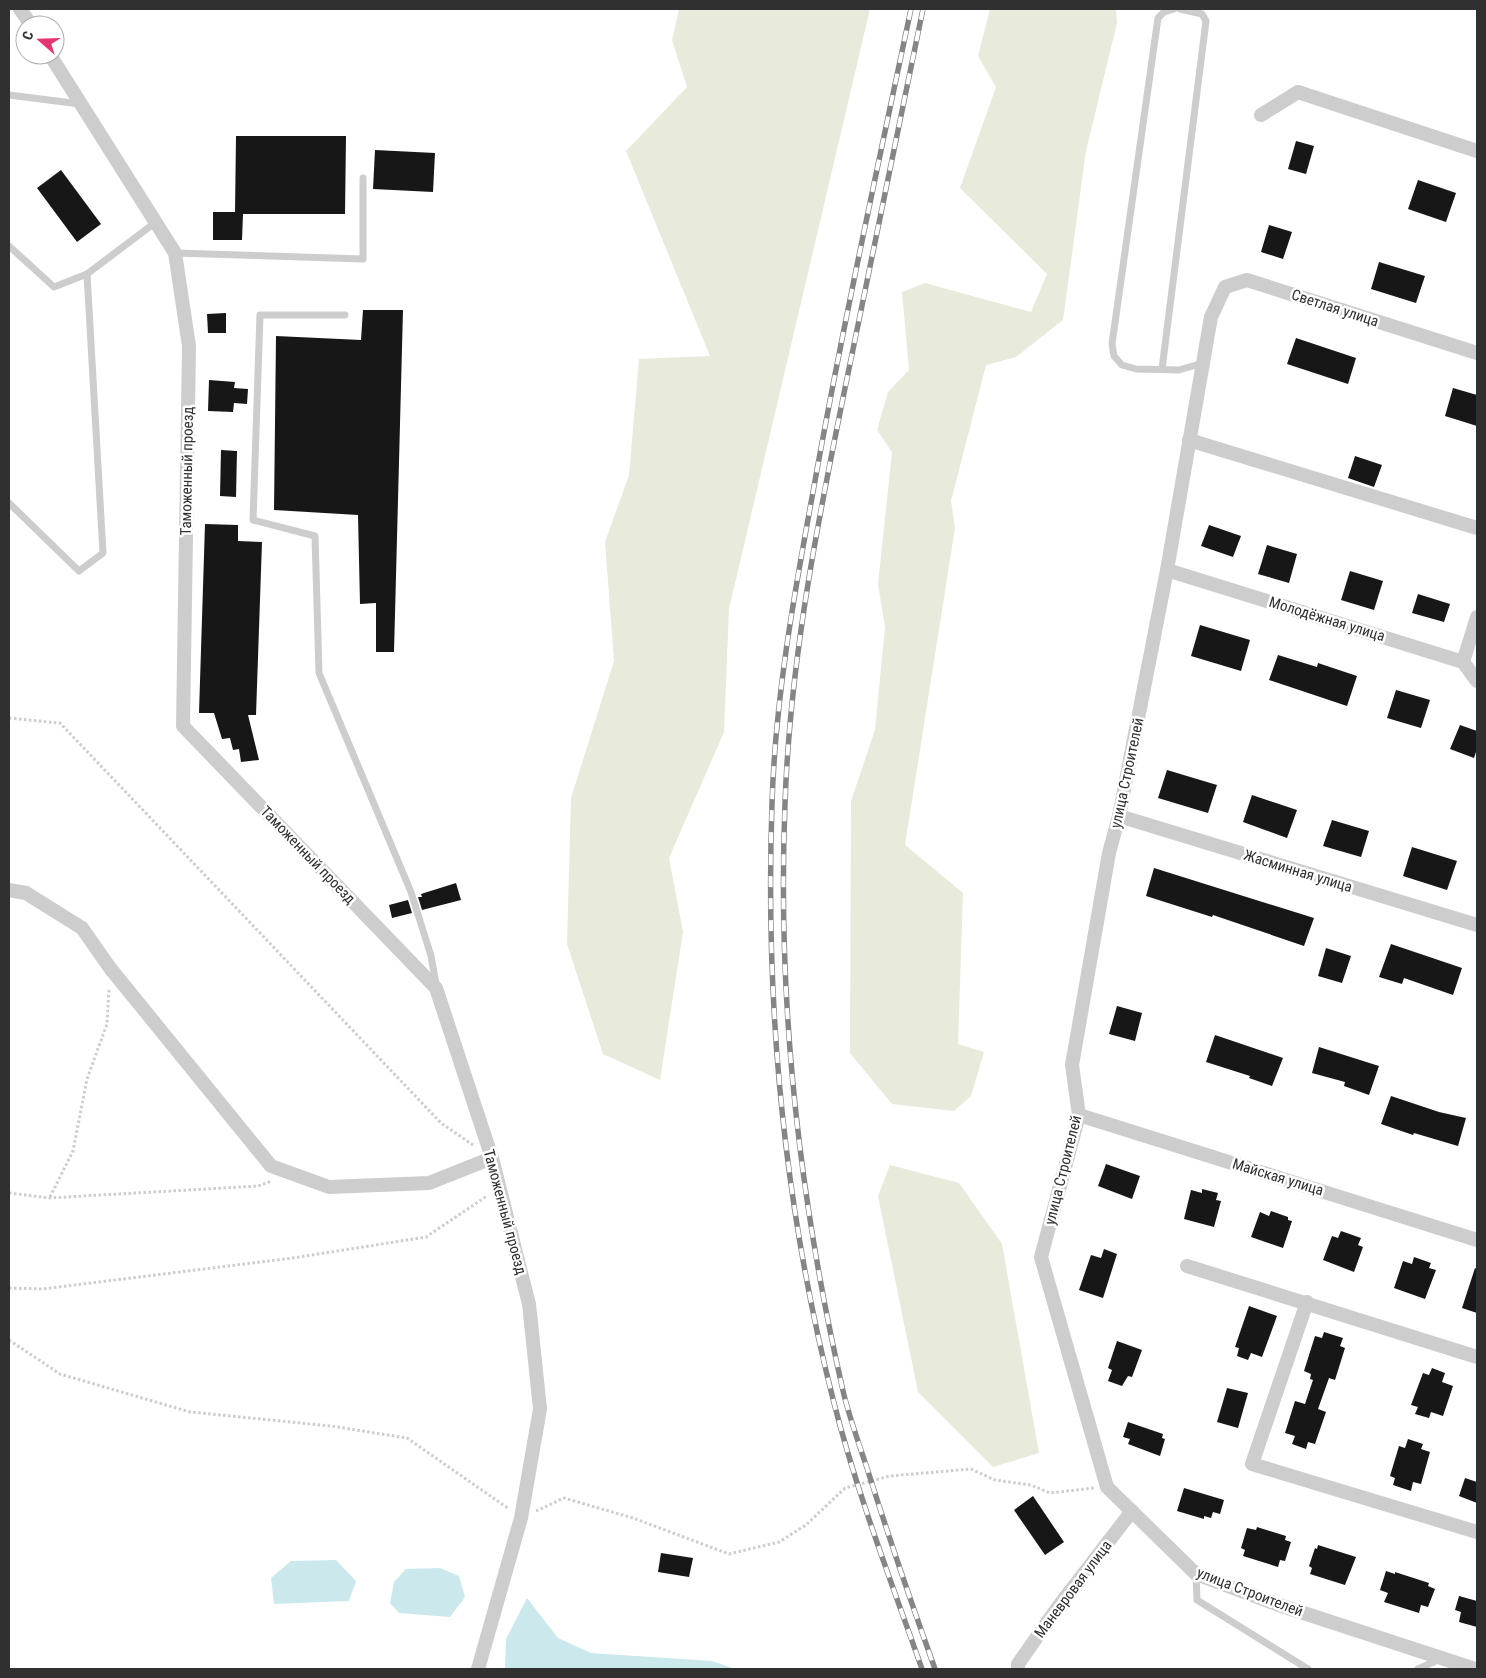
<svg xmlns="http://www.w3.org/2000/svg" width="1486" height="1678" font-family="'Roboto Condensed',sans-serif">
	<style>
		.green { fill: #e8eadc }
		.water { fill: #cbe9ed }
		.building { fill: #171717 }
		.lines { fill: none; stroke-linecap: round; stroke-linejoin: round }
		.path { stroke: #cdcdcd; stroke-width: 3; stroke-dasharray: 2.5 2.5; stroke-linecap: butt }
		.lane { stroke: #cdcdcd; stroke-width: 7 }
		.street { stroke: #cdcdcd; stroke-width: 14 }
		.rail-casing { stroke: #858585; stroke-width: 5.5 }
		.rail { stroke: #fff; stroke-width: 4; stroke-dasharray: 11; stroke-linecap: butt }
		.labels { text-anchor: middle; stroke-width: 5; stroke-linejoin: round; paint-order: stroke }
		.street-label { font-size: 15px; fill: #303030; stroke: #fff }
	</style>
	<rect width="100%" height="100%" fill="#fff"/>
	<g class="green">
		<path d="M 679,9 L 870,9 L 729,609 L 724,732 L 669,858 L 683,932 L 660,1080 L 603,1054 L 567,944 L 571,798 L 614,661 L 605,542 L 629,475 L 639,359 L 710,356 L 626,151 L 687,87 L 672,40 Z"/>
		<path d="M 990,9 L 1116,9 L 1117,23 L 1086,151 L 1063,320 L 1016,357 L 986,365 L 951,501 L 955,528 L 905,845 L 963,893 L 958,1044 L 984,1052 L 971,1096 L 954,1111 L 892,1104 L 850,1053 L 851,801 L 875,730 L 885,627 L 878,584 L 892,452 L 877,430 L 888,392 L 909,370 L 902,292 L 925,283 L 1031,312 L 1047,274 L 960,188 L 996,87 L 978,56 Z"/>
		<path d="M 890,1165 L 959,1183 L 1002,1244 L 1039,1453 L 993,1467 L 918,1392 L 878,1196 Z"/>
	</g>
	<g class="water">
		<path d="M 336,1560 L 356,1581 L 349,1601 L 274,1604 L 271,1578 L 291,1561 Z"/>
		<path d="M 440,1568 L 459,1576 L 465,1597 L 450,1617 L 399,1613 L 390,1603 L 394,1582 L 406,1569 Z"/>
		<path d="M 527,1598 L 558,1638 L 591,1653 L 712,1661 L 735,1669 L 505,1669 L 506,1639 Z"/>
	</g>
	<g class="building">
		<path d="M 236,136 L 346,136 L 345,214 L 243,214 L 242,240 L 213,240 L 213,212 L 235,212 Z"/>
		<path d="M 1296,141 L 1314,146 L 1306,174 L 1288,169 Z"/>
		<path d="M 375,150 L 435,153 L 433,192 L 373,189 Z"/>
		<path d="M 61,170 L 101,224 L 77,242 L 37,188 Z"/>
		<path d="M 1418,180 L 1456,193 L 1446,222 L 1408,209 Z"/>
		<path d="M 1269,225 L 1292,232 L 1283,259 L 1261,252 Z"/>
		<path d="M 1379,262 L 1425,276 L 1416,303 L 1371,289 Z"/>
		<path d="M 363,310 L 403,310 L 394,652 L 376,652 L 376,603 L 360,604 L 358,515 L 274,510 L 276,336 L 361,340 Z"/>
		<path d="M 226,313 L 226,333 L 208,333 L 207,314 Z"/>
		<path d="M 1296,338 L 1356,358 L 1348,384 L 1287,364 Z"/>
		<path d="M 209,380 L 235,382 L 234,388 L 248,389 L 247,404 L 234,403 L 233,412 L 208,411 Z"/>
		<path d="M 1453,388 L 1477,395 L 1477,426 L 1445,416 Z"/>
		<path d="M 221,450 L 237,451 L 236,497 L 220,496 Z"/>
		<path d="M 1355,456 L 1382,465 L 1374,487 L 1348,478 Z"/>
		<path d="M 205,524 L 238,525 L 238,541 L 262,542 L 256,715 L 248,715 L 259,760 L 241,762 L 239,749 L 233,750 L 230,738 L 222,739 L 214,713 L 199,713 Z"/>
		<path d="M 1209,525 L 1241,536 L 1233,557 L 1201,546 Z"/>
		<path d="M 1267,545 L 1297,554 L 1289,583 L 1258,574 Z"/>
		<path d="M 1350,571 L 1383,581 L 1374,610 L 1341,600 Z"/>
		<path d="M 1418,594 L 1450,604 L 1444,622 L 1412,613 Z"/>
		<path d="M 1200,625 L 1250,640 L 1241,671 L 1191,656 Z"/>
		<path d="M 1278,655 L 1317,667 L 1318,663 L 1357,676 L 1347,706 L 1269,680 Z"/>
		<path d="M 1396,690 L 1430,700 L 1421,728 L 1387,718 Z"/>
		<path d="M 1460,725 L 1477,731 L 1477,749 L 1474,758 L 1450,749 Z"/>
		<path d="M 1167,770 L 1217,785 L 1208,813 L 1158,798 Z"/>
		<path d="M 1252,795 L 1297,810 L 1287,838 L 1243,822 Z"/>
		<path d="M 1332,820 L 1369,831 L 1361,857 L 1323,846 Z"/>
		<path d="M 1412,847 L 1457,861 L 1447,890 L 1403,876 Z"/>
		<path d="M 1154,868 L 1314,918 L 1304,946 L 1213,915 L 1212,917 L 1146,896 Z"/>
		<path d="M 456,883 L 461,900 L 422,910 L 418,897 L 422,897 L 421,894 Z"/>
		<path d="M 408,900 L 412,913 L 392,918 L 389,905 Z"/>
		<path d="M 1391,944 L 1462,968 L 1453,995 L 1404,978 L 1402,984 L 1379,977 Z"/>
		<path d="M 1326,948 L 1351,956 L 1342,983 L 1318,976 Z"/>
		<path d="M 1117,1006 L 1142,1013 L 1135,1041 L 1109,1034 Z"/>
		<path d="M 1215,1035 L 1283,1058 L 1272,1086 L 1249,1078 L 1250,1076 L 1206,1062 Z"/>
		<path d="M 1319,1047 L 1379,1066 L 1369,1095 L 1344,1086 L 1345,1082 L 1312,1073 Z"/>
		<path d="M 1391,1096 L 1439,1112 L 1466,1118 L 1458,1146 L 1414,1133 L 1413,1135 L 1381,1124 Z"/>
		<path d="M 1106,1164 L 1140,1176 L 1132,1199 L 1098,1186 Z"/>
		<path d="M 1202,1189 L 1218,1193 L 1216,1200 L 1221,1201 L 1214,1227 L 1184,1219 L 1191,1190 L 1202,1193 Z"/>
		<path d="M 1271,1211 L 1288,1217 L 1288,1220 L 1292,1221 L 1283,1248 L 1251,1237 L 1260,1212 L 1269,1216 Z"/>
		<path d="M 1341,1231 L 1361,1238 L 1358,1245 L 1363,1247 L 1354,1272 L 1323,1260 L 1332,1236 L 1338,1238 Z"/>
		<path d="M 1104,1249 L 1117,1254 L 1103,1298 L 1079,1290 L 1091,1255 L 1101,1258 Z"/>
		<path d="M 1414,1257 L 1431,1263 L 1429,1268 L 1436,1270 L 1425,1299 L 1394,1288 L 1403,1261 L 1412,1264 Z"/>
		<path d="M 1475,1268 L 1477,1269 L 1477,1313 L 1462,1308 Z"/>
		<path d="M 1249,1306 L 1277,1316 L 1262,1357 L 1251,1353 L 1248,1360 L 1237,1356 L 1239,1348 L 1235,1347 Z"/>
		<path d="M 1324,1332 L 1343,1338 L 1340,1346 L 1345,1348 L 1335,1380 L 1329,1378 L 1318,1409 L 1326,1412 L 1315,1444 L 1308,1442 L 1306,1449 L 1292,1444 L 1295,1436 L 1285,1433 L 1295,1401 L 1305,1404 L 1313,1380 L 1310,1379 L 1311,1374 L 1304,1371 L 1315,1336 L 1322,1338 Z"/>
		<path d="M 1117,1341 L 1142,1350 L 1132,1377 L 1128,1376 L 1122,1386 L 1108,1381 L 1112,1370 L 1108,1368 Z"/>
		<path d="M 1432,1368 L 1445,1373 L 1442,1382 L 1453,1386 L 1443,1416 L 1431,1412 L 1429,1418 L 1415,1414 L 1418,1407 L 1411,1405 L 1423,1373 L 1429,1375 Z"/>
		<path d="M 1227,1388 L 1248,1393 L 1238,1428 L 1217,1422 Z"/>
		<path d="M 1128,1422 L 1163,1434 L 1162,1438 L 1165,1439 L 1160,1456 L 1128,1444 L 1130,1439 L 1123,1437 Z"/>
		<path d="M 1408,1439 L 1423,1444 L 1421,1449 L 1430,1452 L 1421,1484 L 1413,1482 L 1411,1491 L 1393,1485 L 1395,1478 L 1390,1476 L 1399,1446 L 1405,1448 Z"/>
		<path d="M 1465,1478 L 1477,1482 L 1477,1503 L 1459,1496 Z"/>
		<path d="M 1184,1488 L 1224,1500 L 1220,1514 L 1213,1512 L 1211,1518 L 1204,1516 L 1204,1519 L 1177,1511 Z"/>
		<path d="M 1033,1496 L 1064,1542 L 1045,1555 L 1014,1510 Z"/>
		<path d="M 1257,1527 L 1286,1536 L 1285,1540 L 1291,1542 L 1285,1561 L 1280,1560 L 1278,1567 L 1243,1556 L 1245,1550 L 1241,1548 L 1247,1528 L 1256,1530 Z"/>
		<path d="M 1318,1545 L 1356,1557 L 1345,1585 L 1310,1574 L 1312,1568 L 1309,1566 L 1315,1548 L 1317,1549 Z"/>
		<path d="M 661,1553 L 693,1558 L 689,1577 L 658,1572 Z"/>
		<path d="M 1386,1571 L 1395,1574 L 1395,1572 L 1429,1583 L 1428,1586 L 1435,1589 L 1428,1607 L 1421,1605 L 1419,1613 L 1384,1602 L 1388,1593 L 1380,1590 Z"/>
		<path d="M 1459,1596 L 1477,1601 L 1477,1627 L 1459,1622 L 1461,1612 L 1455,1610 Z"/>
	</g>
	<g class="lines">
		<g class="path">
			<path d="M 9,718 L 60,723 L 441,1123 L 473,1145"/>
			<path d="M 9,1193 L 49,1198 L 258,1186 L 272,1181"/>
			<path d="M 50,1197 L 73,1151 L 87,1079 L 107,1024 L 109,989"/>
			<path d="M 9,1288 L 42,1289 L 293,1258 L 426,1237 L 487,1196"/>
			<path d="M 9,1340 L 60,1374 L 190,1412 L 331,1426 L 407,1438 L 509,1509"/>
			<path d="M 536,1511 L 564,1498 L 633,1518 L 729,1554 L 779,1542 L 806,1525 L 845,1488 L 890,1476 L 971,1469 L 995,1480 L 1031,1485 L 1050,1493 L 1094,1488"/>
		</g>
		<g class="lane">
			<path d="M 1174,9 L 1164,12 L 1158,18 L 1112,344 L 1114,356 L 1122,365 L 1136,369 L 1179,370 L 1203,363"/>
			<path d="M 9,95 L 80,104"/>
			<path d="M 9,246 L 54,287 L 87,274 L 156,222"/>
			<path d="M 175,253 L 363,259 L 363,178"/>
			<path d="M 345,315 L 260,315 L 253,520 L 315,536 L 319,673 L 411,892 L 431,956 L 436,984"/>
			<path d="M 1162,369 L 1206,21 L 1202,14 L 1180,9"/>
			<path d="M 9,503 L 79,571 L 103,553 L 87,274"/>
			<path d="M 1196,1574 L 1197,1600 L 1308,1669"/>
			<path d="M 1418,1669 L 1440,1659"/>
		</g>
		<g class="street">
			<path d="M 20,9 L 31,25"/>
			<path d="M 50,55 L 175,253 L 189,346 L 183,726 L 436,988 L 492,1158 L 529,1304 L 540,1409 L 521,1518 L 478,1669"/>
			<path d="M 1261,115 L 1298,92 L 1477,151"/>
			<path d="M 1189,440 L 1477,528"/>
			<path d="M 1167,570 L 1463,662 L 1477,681"/>
			<path d="M 1463,662 L 1477,617"/>
			<path d="M 1119,816 L 1477,925"/>
			<path d="M 9,890 L 26,893 L 82,928 L 110,968 L 271,1166 L 329,1187 L 429,1183 L 492,1158"/>
			<path d="M 1079,1115 L 1477,1240"/>
			<path d="M 1187,1266 L 1477,1357"/>
			<path d="M 1307,1302 L 1252,1464 L 1477,1532"/>
			<path d="M 1018,1669 L 1018,1664 L 1058,1607 L 1132,1511"/>
			<path d="M 1475,1669 L 1276,1604 L 1196,1574 L 1107,1487 L 1041,1257 L 1079,1115 L 1072,1065 L 1109,853 L 1119,816 L 1167,570 L 1211,317 L 1225,287 L 1247,280 L 1477,353"/>
		</g>
		<g class="rail-casing">
			<g id="rail">
				<path d="M 911,9 C 877,170 842,330 813,492 C 794,595 775,700 772,804 C 765,1005 784,1208 834,1403 C 857,1493 891,1581 922,1669"/>
				<path d="M 923,9 C 899,125 875,242 851,359 C 821,505 790,654 785,804 C 777,1004 799,1200 844,1395 C 850,1419 859,1444 867,1468 C 888,1535 911,1602 935,1669"/>
			</g>
		</g>
		<use href="#rail" class="rail"/>
	</g>
	<g class="labels">
		<g class="street-label">
			<text transform="translate(1335 308) rotate(18)" y="5">Светлая улица</text>
			<text transform="translate(187 471) rotate(-89)" y="5">Таможенный проезд</text>
			<text transform="translate(1327 619) rotate(17)" y="5">Молодёжная улица</text>
			<text transform="translate(1127 773) rotate(-78)" y="5">улица Строителей</text>
			<text transform="translate(308 855) rotate(46)" y="5">Таможенный проезд</text>
			<text transform="translate(1298 871) rotate(17)" y="5">Жасминная улица</text>
			<text transform="translate(1063 1170) rotate(-76)" y="5">улица Строителей</text>
			<text transform="translate(1278 1177) rotate(17)" y="5">Майская улица</text>
			<text transform="translate(505 1212) rotate(75)" y="5">Таможенный проезд</text>
			<text transform="translate(1073 1589) rotate(-53)" y="5">Маневровая улица</text>
			<text transform="translate(1250 1592) rotate(21)" y="5">улица Строителей</text>
		</g>
	</g>
	<rect width="1486" height="1678" fill="none" stroke="#303030" stroke-width="20"/>
	<g transform="translate(40 40) rotate(290)"><circle r="24" fill="#ffffff" stroke="#acacac"/>
	<path d="M0-4L9 19L0 12L-9 19Z" fill="#e73372"/>
	<text y="-8" font-size="14" font-weight="bold" text-anchor="middle" fill="#303030">С</text>
	</g>
</svg>
